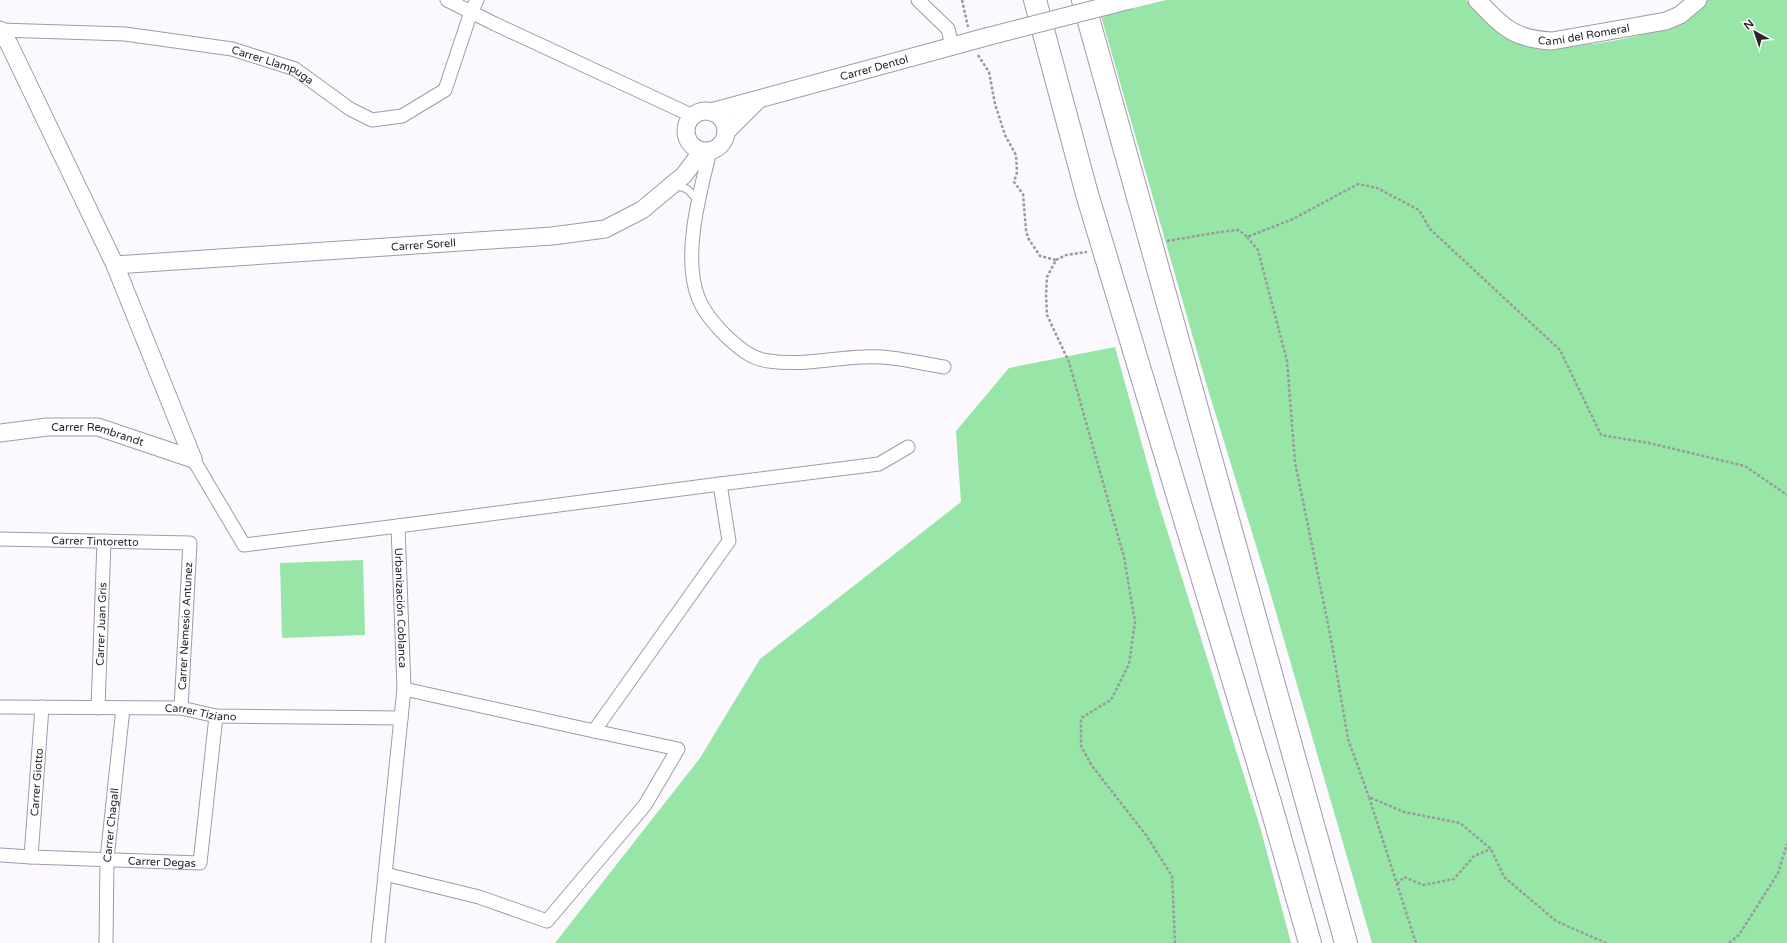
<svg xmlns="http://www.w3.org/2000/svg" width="1787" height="943" font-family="'Varela Round',sans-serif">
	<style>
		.green { fill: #97e6a8 }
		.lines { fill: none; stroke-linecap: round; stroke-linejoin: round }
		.service-casing { stroke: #a298af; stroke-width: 9 }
		.minor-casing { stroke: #a298af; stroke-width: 15 }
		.tertiary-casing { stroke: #a298af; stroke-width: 19 }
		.motorway-casing { stroke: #a298af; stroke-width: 24 }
		.path { stroke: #9b999f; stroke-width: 2.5; stroke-dasharray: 3 2; stroke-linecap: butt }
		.service { stroke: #fff; stroke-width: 7 }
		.minor { stroke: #fff; stroke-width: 13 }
		.tertiary { stroke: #fff; stroke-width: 17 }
		.motorway { stroke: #fff; stroke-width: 22 }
		.tertiary-bridge-casing { stroke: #a298af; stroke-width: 19; stroke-linecap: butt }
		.tertiary-bridge { stroke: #fff; stroke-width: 17 }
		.labels { text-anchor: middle; stroke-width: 3.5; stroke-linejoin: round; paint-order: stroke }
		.street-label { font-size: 11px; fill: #28242d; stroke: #fff }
	</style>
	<rect width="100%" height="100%" fill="#fbf9fe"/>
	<g class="green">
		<path d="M 1166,0 L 1466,0 C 1480,14 1499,38 1519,44 C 1553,55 1664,36 1693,16 C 1699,12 1703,5 1707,0 L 1787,0 L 1787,943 L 1372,943 L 1266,578 L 1206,383 L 1101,16 Z"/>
		<path d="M 1115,347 L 1156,495 L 1261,830 L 1291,943 L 555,943 L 700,758 L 760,659 L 961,502 L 956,431 L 1009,368 Z"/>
		<path d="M 363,560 L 365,635 L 282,638 L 280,563 Z"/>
	</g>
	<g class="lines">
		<g class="service-casing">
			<path id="service" d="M 675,185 L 687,189 L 698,200"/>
		</g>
		<g class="minor-casing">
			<g id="minor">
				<path d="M 447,0 L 495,24 L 693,116"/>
				<path d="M 918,0 L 948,29 L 952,46"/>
				<path id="s1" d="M 0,30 L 125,34 L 232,49 L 295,69 L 350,109 L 372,120 L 402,116 L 445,90 L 471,12 L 477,0"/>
				<path d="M 710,151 C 700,192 682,256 698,297 C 703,311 715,325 726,336 C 739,348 751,359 769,361 C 801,366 832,358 863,357 C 890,355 918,363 944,367"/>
				<path id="s2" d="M 193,459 L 244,545 L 398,526 L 404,689 L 378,943"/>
				<path d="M 720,484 L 879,464 L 908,447"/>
				<path d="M 398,526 L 720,484 L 729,541 L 594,731 L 404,689"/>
				<path id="s3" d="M 0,539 L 190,543 L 181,708"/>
				<path id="s4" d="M 0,707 L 181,708 L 216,716 L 401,718"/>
				<path id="s5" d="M 98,708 L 104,541"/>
				<path id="s6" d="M 0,855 L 31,857 L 200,863 L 216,716"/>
				<path id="s7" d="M 31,857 L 42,707"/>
				<path d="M 385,874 L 479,897 L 547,921 L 645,805 L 678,749 L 594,731"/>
				<path id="s8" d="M 106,943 L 107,859 L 123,708"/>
			</g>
		</g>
		<g class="tertiary-casing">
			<g id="tertiary">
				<path id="s9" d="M 1477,0 C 1503,27 1513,39 1552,41 L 1666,21 L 1680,15 L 1698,0"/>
				<path d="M 0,30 L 9,44 L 115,265 L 193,459"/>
				<circle cx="706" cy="131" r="20"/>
				<path id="s10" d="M 711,112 L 986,37"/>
				<path d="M 726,132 L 759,99"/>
				<path id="s11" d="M 115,265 L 552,236 L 605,229 L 642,210 L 684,175 L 702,151"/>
				<path id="s12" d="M 0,433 L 47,427 L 98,427 L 193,459"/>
			</g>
		</g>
		<g class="motorway-casing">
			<g id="motorway">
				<path d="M 1035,0 L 1087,194 L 1271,806 L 1310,943"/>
				<path d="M 1083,0 L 1346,943"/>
			</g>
		</g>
		<g class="path">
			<path d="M 962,0 L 968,27"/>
			<path d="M 978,55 L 989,72 L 995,104 L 1005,135 L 1016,155 L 1017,172 L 1014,182 L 1023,194 L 1026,230 L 1028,238 L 1040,256 L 1056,260 L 1047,277 L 1046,294 L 1047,315 L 1069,362 L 1124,557 L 1135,622 L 1129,664 L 1111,700 L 1081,718 L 1081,746 L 1092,766 L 1146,835 L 1172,876 L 1175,943"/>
			<path d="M 1247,237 L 1258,250 L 1287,361 L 1295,462 L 1331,639 L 1348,739 L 1369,797"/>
			<path d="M 1167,241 L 1220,232 L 1239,230 L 1247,237 L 1293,219 L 1358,184 L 1377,188 L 1419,210 L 1430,229 L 1560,350 L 1601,435 L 1649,443 L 1745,466 L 1787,495"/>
			<path d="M 1056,260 L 1066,255 L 1087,252"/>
			<path d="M 1397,884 L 1404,877 L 1423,885 L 1454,879 L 1474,856 L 1491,849"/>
			<path d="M 1416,943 L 1369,797 L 1404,812 L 1460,823 L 1491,849 L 1504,877 L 1556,921 L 1606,943"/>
			<path d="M 1729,943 L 1739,935 L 1778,873 L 1787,844"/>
		</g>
		<use href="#service" class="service"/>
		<use href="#minor" class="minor"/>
		<use href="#tertiary" class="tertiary"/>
		<use href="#motorway" class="motorway"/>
		<g class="tertiary-bridge-casing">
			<path id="tertiary-bridge" d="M 986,37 L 1130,0"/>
		</g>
		<use href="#tertiary-bridge" class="tertiary-bridge"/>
	</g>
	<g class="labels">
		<g class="street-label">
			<text dy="4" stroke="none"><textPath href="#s9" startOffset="121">Camí del Romeral</textPath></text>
			<text dy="4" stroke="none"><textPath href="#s1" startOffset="277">Carrer Llampuga</textPath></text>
			<text dy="4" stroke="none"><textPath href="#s10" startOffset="169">Carrer Dentol</textPath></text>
			<text dy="4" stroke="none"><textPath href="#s11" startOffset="309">Carrer Sorell</textPath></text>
			<text dy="4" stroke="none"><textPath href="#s12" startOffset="99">Carrer Rembrandt</textPath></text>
			<text dy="4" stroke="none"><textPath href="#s3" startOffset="95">Carrer Tintoretto</textPath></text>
			<text dy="4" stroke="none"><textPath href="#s2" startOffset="337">Urbanización Coblanca</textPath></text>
			<text dy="4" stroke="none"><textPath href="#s5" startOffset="84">Carrer Juan Gris</textPath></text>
			<text transform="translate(185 626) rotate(-87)" y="4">Carrer Nemesio Antunez</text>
			<text dy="4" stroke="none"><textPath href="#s4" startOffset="201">Carrer Tiziano</textPath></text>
			<text dy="4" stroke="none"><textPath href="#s7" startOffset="75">Carrer Giotto</textPath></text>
			<text dy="4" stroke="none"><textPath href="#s8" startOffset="118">Carrer Chagall</textPath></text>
			<text dy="4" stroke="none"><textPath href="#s6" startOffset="162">Carrer Degas</textPath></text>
		</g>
	</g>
	<g transform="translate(1755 32) rotate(320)" stroke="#ffffff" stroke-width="3" paint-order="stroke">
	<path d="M0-3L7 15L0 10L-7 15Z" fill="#28242d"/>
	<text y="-6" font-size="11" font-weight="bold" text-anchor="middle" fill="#28242d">N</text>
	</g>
</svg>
